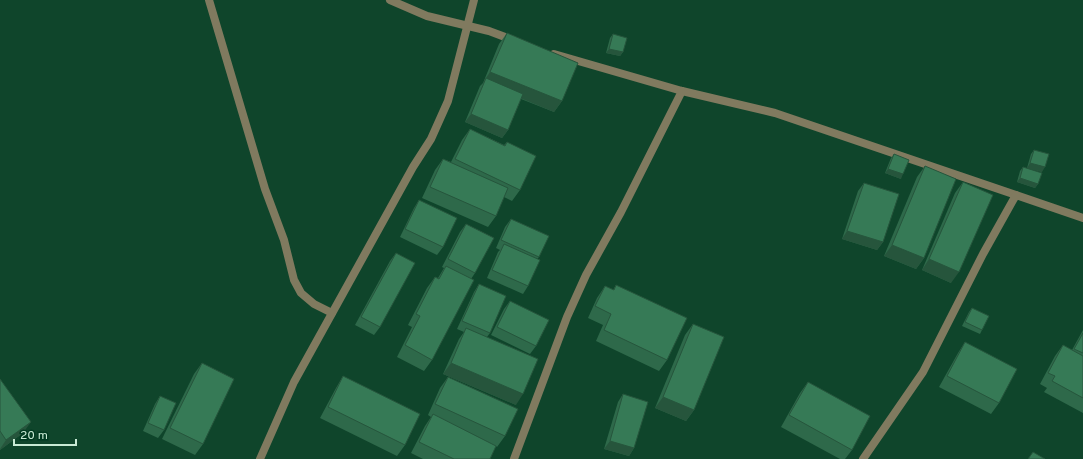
<svg xmlns="http://www.w3.org/2000/svg" width="1083" height="459" font-family="Overpass,sans-serif">
	<style>
		.lines { fill: none; stroke-linecap: round; stroke-linejoin: round }
		.minor { stroke: #807a5f; stroke-width: 8 }
		.wall { fill: #2e694a }
		.shaded-wall { fill: #26553c }
		.building { fill: #367a56; stroke: #26553c }
	</style>
	<rect width="100%" height="100%" fill="#0f452b"/>
	<g class="lines">
		<g class="minor">
			<path d="M 209,0 L 265,189 L 284,240 L 294,280 L 301,293 L 314,304 L 332,313"/>
			<path d="M 390,0 L 427,16 L 489,31 L 513,40"/>
			<path d="M 554,54 L 682,91 L 775,113 L 1016,195"/>
			<path d="M 260,459 L 294,382 L 413,167 L 431,139 L 448,101 L 474,0"/>
			<path d="M 514,459 L 567,317 L 586,275 L 621,212 L 682,91"/>
			<path d="M 863,459 L 923,372 L 983,254 L 1016,195 L 1083,218"/>
		</g>
	</g>
	<g class="wall">
		<path d="M 507,33 L 562,101 L 554,112 L 521,99 L 508,130 L 502,138 L 465,122 L 480,86 L 483,83 L 499,44 Z"/>
		<path d="M 613,34 L 623,52 L 620,56 L 606,53 L 610,38 Z"/>
		<path d="M 470,129 L 504,145 L 507,142 L 520,190 L 512,201 L 504,197 L 496,216 L 488,227 L 422,198 L 435,170 L 443,159 L 451,162 L 462,140 Z"/>
		<path d="M 1034,150 L 1042,172 L 1027,168 L 1031,154 Z"/>
		<path d="M 894,154 L 901,179 L 885,173 L 891,158 Z"/>
		<path d="M 925,166 L 924,258 L 916,269 L 884,256 L 917,177 Z"/>
		<path d="M 1023,167 L 1038,184 L 1035,188 L 1017,182 L 1020,171 Z"/>
		<path d="M 963,182 L 951,283 L 922,270 L 955,193 Z"/>
		<path d="M 864,183 L 883,242 L 877,250 L 842,239 L 858,191 Z"/>
		<path d="M 419,200 L 443,247 L 437,255 L 400,237 L 414,208 Z"/>
		<path d="M 511,219 L 539,257 L 537,259 L 528,286 L 523,294 L 487,278 L 498,252 L 500,250 L 496,248 L 505,227 Z"/>
		<path d="M 466,224 L 475,273 L 471,279 L 432,360 L 424,371 L 397,357 L 412,327 L 408,325 L 427,288 L 435,277 L 438,278 L 444,268 L 442,267 L 460,232 Z"/>
		<path d="M 396,253 L 380,327 L 374,335 L 355,325 L 390,261 Z"/>
		<path d="M 479,284 L 490,333 L 487,337 L 516,405 L 443,374 L 459,339 L 464,332 L 457,329 L 474,292 Z"/>
		<path d="M 616,285 L 667,360 L 659,371 L 596,341 L 603,325 L 588,318 L 597,298 L 605,286 L 613,290 Z"/>
		<path d="M 510,301 L 536,346 L 530,354 L 491,335 L 504,309 Z"/>
		<path d="M 972,308 L 982,330 L 980,334 L 962,326 L 969,312 Z"/>
		<path d="M 693,324 L 694,410 L 686,421 L 655,408 L 685,335 Z"/>
		<path d="M 1083,330 L 1083,413 L 1044,392 L 1047,388 L 1040,384 L 1055,356 L 1063,345 L 1072,350 Z"/>
		<path d="M 965,342 L 999,403 L 991,414 L 939,387 L 958,353 Z"/>
		<path d="M 202,363 L 203,444 L 195,455 L 162,439 L 194,374 Z"/>
		<path d="M 343,376 L 405,445 L 397,456 L 320,418 L 336,388 Z"/>
		<path d="M 448,377 L 505,436 L 497,447 L 496,446 L 490,459 L 423,459 L 411,453 L 425,426 L 431,417 L 428,415 L 440,388 Z"/>
		<path d="M 0,379 L 23,433 L 0,450 Z"/>
		<path d="M 808,382 L 852,450 L 845,459 L 840,459 L 781,427 L 800,393 Z"/>
		<path d="M 623,394 L 634,448 L 629,456 L 604,449 L 618,402 Z"/>
		<path d="M 160,396 L 164,430 L 158,438 L 143,431 L 155,404 Z"/>
	</g>
	<g class="shaded-wall">
		<path d="M 609,49 L 623,52 L 620,56 L 606,53 Z"/>
		<path d="M 490,72 L 562,101 L 554,112 L 484,83 L 486,78 Z"/>
		<path d="M 471,114 L 508,130 L 502,138 L 465,122 Z"/>
		<path d="M 1030,163 L 1045,167 L 1042,172 L 1027,168 Z"/>
		<path d="M 888,169 L 903,174 L 901,179 L 885,173 Z"/>
		<path d="M 1020,178 L 1038,184 L 1035,188 L 1017,182 Z"/>
		<path d="M 847,231 L 883,242 L 877,250 L 842,239 Z"/>
		<path d="M 892,245 L 924,258 L 916,269 L 884,256 Z"/>
		<path d="M 929,259 L 959,272 L 951,283 L 922,270 Z"/>
		<path d="M 451,363 L 523,394 L 516,405 L 443,374 Z"/>
		<path d="M 663,397 L 694,410 L 686,421 L 655,408 Z"/>
		<path d="M 31,422 L 23,433 L 0,450 L 0,449 L 6,440 Z"/>
		<path d="M 610,441 L 634,448 L 629,456 L 604,449 Z"/>
	</g>
	<g class="building">
		<path d="M 507,33 L 578,63 L 562,101 L 490,72 Z"/>
		<path d="M 613,34 L 627,38 L 623,52 L 609,49 Z"/>
		<path d="M 486,78 L 523,94 L 508,130 L 471,114 Z"/>
		<path d="M 470,129 L 505,146 L 507,142 L 536,156 L 520,190 L 455,159 Z"/>
		<path d="M 1034,150 L 1049,154 L 1045,167 L 1030,163 Z"/>
		<path d="M 894,154 L 909,160 L 903,174 L 888,169 Z"/>
		<path d="M 443,159 L 508,188 L 496,216 L 430,187 Z"/>
		<path d="M 925,166 L 956,179 L 924,258 L 892,245 Z"/>
		<path d="M 1023,167 L 1042,173 L 1038,184 L 1020,178 Z"/>
		<path d="M 963,182 L 993,195 L 959,272 L 929,259 Z"/>
		<path d="M 864,183 L 899,194 L 883,242 L 847,231 Z"/>
		<path d="M 419,200 L 457,218 L 443,247 L 405,229 Z"/>
		<path d="M 511,219 L 549,236 L 539,257 L 501,240 Z"/>
		<path d="M 466,224 L 494,238 L 475,273 L 448,259 Z"/>
		<path d="M 504,244 L 540,260 L 528,286 L 492,270 Z"/>
		<path d="M 396,253 L 415,263 L 380,327 L 361,317 Z"/>
		<path d="M 446,266 L 474,280 L 432,360 L 405,345 L 420,316 L 416,314 L 435,277 L 439,279 Z"/>
		<path d="M 479,284 L 506,296 L 490,333 L 462,321 Z"/>
		<path d="M 616,285 L 687,318 L 667,360 L 604,330 L 611,314 L 595,306 L 605,286 L 614,290 Z"/>
		<path d="M 510,301 L 549,320 L 536,346 L 497,327 Z"/>
		<path d="M 972,308 L 989,316 L 982,330 L 965,322 Z"/>
		<path d="M 693,324 L 724,337 L 694,410 L 663,397 Z"/>
		<path d="M 466,328 L 538,359 L 523,394 L 451,363 Z"/>
		<path d="M 1083,333 L 1083,353 L 1074,349 Z"/>
		<path d="M 965,342 L 1017,369 L 999,403 L 947,376 Z"/>
		<path d="M 1063,345 L 1083,356 L 1083,398 L 1052,381 L 1055,376 L 1048,373 Z"/>
		<path d="M 202,363 L 234,379 L 203,444 L 170,428 Z"/>
		<path d="M 343,376 L 420,414 L 405,445 L 328,407 Z"/>
		<path d="M 448,377 L 518,409 L 505,436 L 435,404 Z"/>
		<path d="M 0,379 L 31,422 L 6,440 L 0,431 Z"/>
		<path d="M 808,382 L 870,416 L 852,450 L 789,415 Z"/>
		<path d="M 623,394 L 648,402 L 634,448 L 610,441 Z"/>
		<path d="M 160,396 L 176,403 L 164,430 L 148,423 Z"/>
		<path d="M 433,414 L 496,446 L 490,459 L 454,459 L 419,442 Z"/>
		<path d="M 1033,452 L 1045,459 L 1028,459 Z"/>
	</g>
	<path d="M14 439v6h62v-6" fill="none" stroke="#c9ead5" stroke-width="2"/>
	<text x="20" y="439" font-size="12" fill="#c9ead5" stroke="#003a21" stroke-width="3" paint-order="stroke">20 m</text>
</svg>
